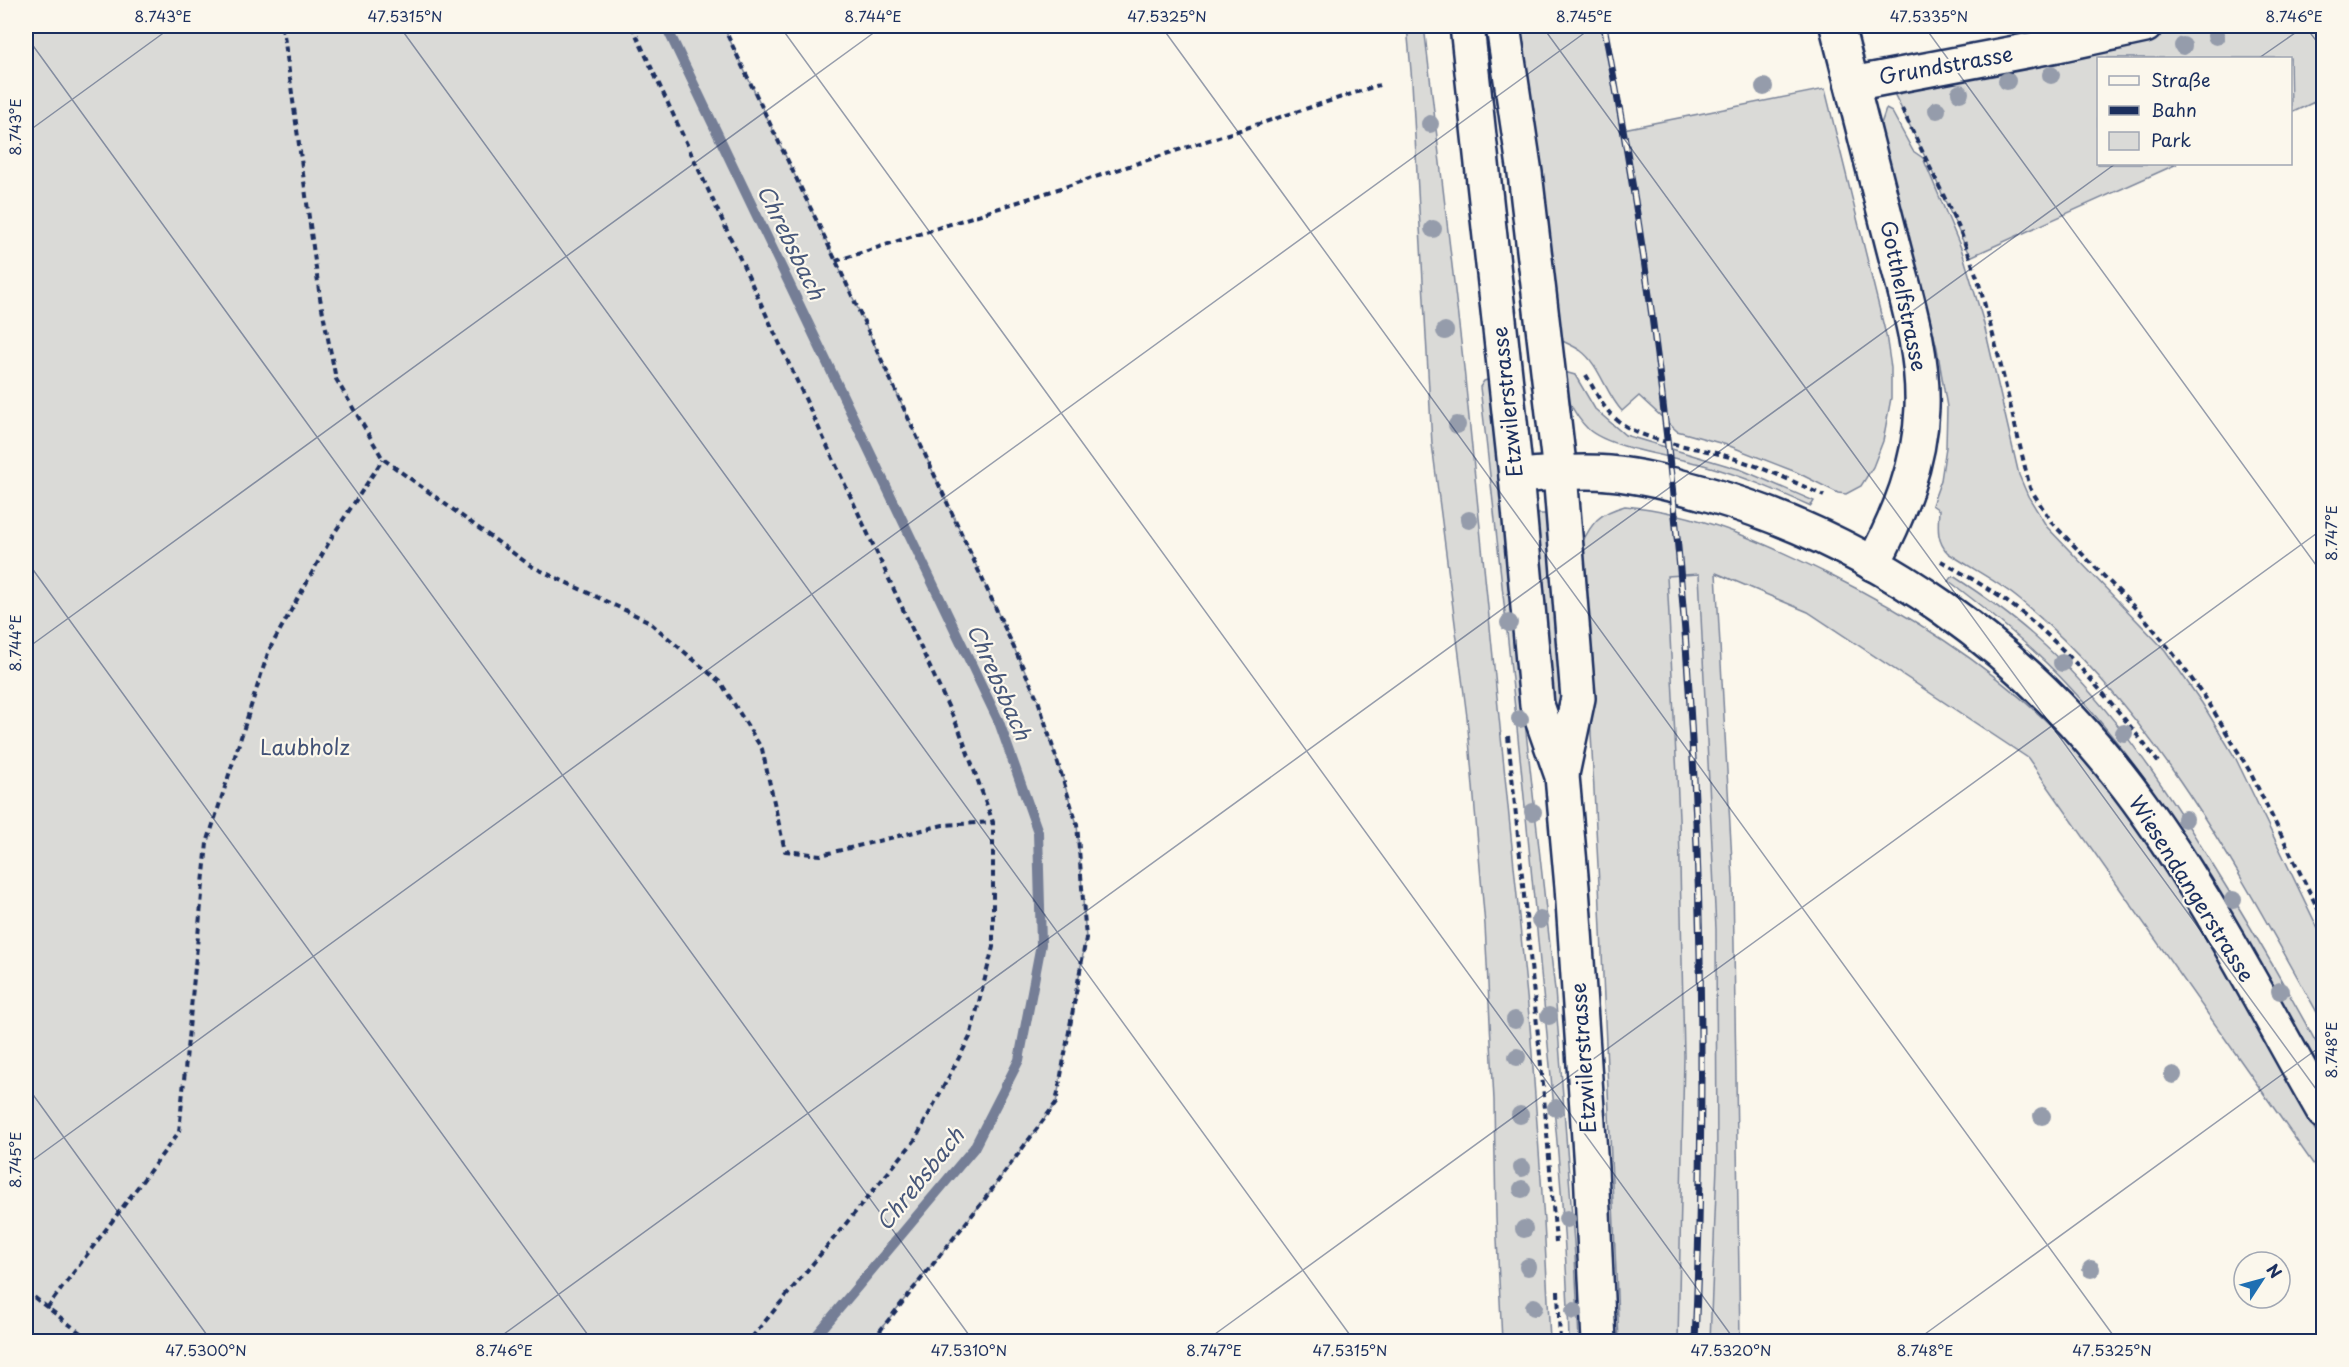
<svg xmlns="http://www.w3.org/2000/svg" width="2349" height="1367" font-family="'Playpen Sans',sans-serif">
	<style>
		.built { fill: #eae8e2 }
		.green { fill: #dadad7; stroke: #7a849a; stroke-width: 1.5 }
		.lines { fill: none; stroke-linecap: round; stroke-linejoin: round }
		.stream { stroke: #747e96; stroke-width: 10 }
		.street-casing { stroke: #1b2f5e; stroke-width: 38 }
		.secondary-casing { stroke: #1b2f5e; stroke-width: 38 }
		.path { stroke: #1b2f5e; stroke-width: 4; stroke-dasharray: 6 4.5; stroke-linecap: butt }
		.street { stroke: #fbf7ec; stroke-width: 33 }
		.secondary { stroke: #fbf7ec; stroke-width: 33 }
		.rail-casing { stroke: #1b2f5e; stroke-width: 7 }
		.rail { stroke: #fbf7ec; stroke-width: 4.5; stroke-dasharray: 14; stroke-linecap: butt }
		.tree { fill: #959cab }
		.ticks { fill: none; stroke: #1b2f5e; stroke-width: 1.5; stroke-opacity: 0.45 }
		.labels { text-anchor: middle; stroke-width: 4.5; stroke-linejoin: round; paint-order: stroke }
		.street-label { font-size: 21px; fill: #1b2f5e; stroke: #fbf7ec }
		.park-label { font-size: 21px; fill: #415176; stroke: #fbf7ec }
		.water-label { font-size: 22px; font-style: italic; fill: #47577a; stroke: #fbf7ec }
		.neatline { fill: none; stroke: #1b2f5e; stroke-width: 2 }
		.ticks-label { font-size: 15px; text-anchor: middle; fill: #1b2f5e }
	</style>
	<rect width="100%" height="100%" fill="#fbf7ec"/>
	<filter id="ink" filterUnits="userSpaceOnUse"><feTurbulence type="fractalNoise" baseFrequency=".0167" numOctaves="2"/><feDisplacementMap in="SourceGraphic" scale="12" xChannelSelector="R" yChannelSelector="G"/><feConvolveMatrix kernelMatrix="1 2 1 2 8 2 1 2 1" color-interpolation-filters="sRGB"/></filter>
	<g filter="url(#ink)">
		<path class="built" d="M 1699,573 L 1716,929 L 1717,1166 L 1710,1341 L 1678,1341 L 1684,1056 L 1679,817 L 1666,576 Z"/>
		<g class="green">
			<path d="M 26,26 L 723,26 L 836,261 L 1038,700 L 1077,824 L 1086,938 L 1056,1103 L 984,1200 L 871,1341 L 26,1341 Z"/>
			<path d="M 1407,26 L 1424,26 L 1464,368 L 1530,1026 L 1544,1221 L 1550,1341 L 1502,1341 L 1496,1218 L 1494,1100 L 1485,925 L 1467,717 L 1432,444 L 1412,82 Z"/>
			<path d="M 1515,26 L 1604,26 L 1623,129 L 1825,89 L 1886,335 L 1891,368 L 1891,398 L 1883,441 L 1873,467 L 1861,486 L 1846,494 L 1838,493 L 1796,472 L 1727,445 L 1677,431 L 1639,396 L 1622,411 C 1606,394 1599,364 1581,351 C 1573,345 1563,342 1555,337 Z"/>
			<path d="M 2145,26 L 2323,26 L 2323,98 L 2291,113 L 2290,58 L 2098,58 L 2098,164 L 2177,164 L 1970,257 L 1931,169 L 1886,77 Z"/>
			<path d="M 1886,109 L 1892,112 L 1913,151 L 1923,158 L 1961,248 L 1983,320 L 2019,475 L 2028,496 L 2047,527 L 2165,650 L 2202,703 L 2236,759 L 2323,939 L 2323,1023 C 2238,871 2156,713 2020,600 C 1999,582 1971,568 1948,553 C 1936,541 1938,526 1939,510 L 1932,505 L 1941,480 L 1946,447 L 1947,407 L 1937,348 L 1880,127 Z"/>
			<path d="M 1561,371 L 1575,375 L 1595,409 L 1625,435 L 1742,470 L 1814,501 L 1811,506 C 1777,491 1743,476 1707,466 C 1677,457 1610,449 1588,429 C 1573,414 1563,392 1561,371 Z"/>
			<path d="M 1490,379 L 1526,732 L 1555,990 L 1575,1256 L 1579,1341 L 1569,1341 C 1566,1215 1552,1088 1540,962 C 1522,770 1502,578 1480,387 L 1484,381 Z"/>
			<path d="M 1625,506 C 1698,512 1765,543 1830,575 C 1927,623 2021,686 2092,769 C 2142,828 2182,896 2220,963 C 2255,1024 2289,1084 2323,1144 L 2323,1178 L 2028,758 L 1808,612 L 1716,573 L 1733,879 L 1740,1341 L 1710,1341 L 1717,1166 L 1716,929 L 1699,574 L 1667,576 L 1679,817 L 1684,1056 L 1678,1341 L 1619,1341 L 1599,884 L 1581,545 C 1592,522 1599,513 1625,506 Z"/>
			<path d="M 1538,514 L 1551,514 L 1566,711 L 1553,733 L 1534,532 Z"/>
			<path d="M 1953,576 C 1981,594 2008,613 2033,635 C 2105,698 2160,779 2209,859 C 2249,923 2287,989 2323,1055 L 2323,1079 C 2246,943 2174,797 2066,683 C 2030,645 1990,612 1949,581 Z"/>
		</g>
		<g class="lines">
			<path class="stream" d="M 666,26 L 999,722 L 1038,832 L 1041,944 L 1019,1060 L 974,1148 L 811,1342"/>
			<g class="street-casing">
				<g id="street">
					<path d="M 1837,26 C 1855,96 1873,167 1891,238 C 1905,294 1924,350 1922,408 C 1920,464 1899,515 1873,564"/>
					<path d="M 1852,84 L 2057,45 L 2145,26"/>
				</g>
			</g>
			<g class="secondary-casing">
				<g id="secondary">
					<path d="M 1467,26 L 1516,476 L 1537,705 L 1562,776 L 1572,887 L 1591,1168 L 1599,1342"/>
					<path d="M 1503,26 L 1525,173 L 1560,473 L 1578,698 L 1562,774"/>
					<path d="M 1516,476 C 1547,474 1578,470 1609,473 C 1644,476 1678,486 1711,495 C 1878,544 2023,649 2128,787 C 2204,887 2261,1003 2324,1112"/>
				</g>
			</g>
			<g class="path">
				<path d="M 281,26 L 284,35 L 320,298 L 336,379 L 383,459 L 531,566 L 648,621 L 721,683 L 762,749 L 785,851 L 821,855 L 943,825 L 993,822"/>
				<path d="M 632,26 L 960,732 L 993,822 L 993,947 L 970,1037 L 915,1140 L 748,1342"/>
				<path d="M 723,26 L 836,261 L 1038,700 L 1077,824 L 1086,938 L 1056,1103 L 984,1200 L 871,1342"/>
				<path d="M 1902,109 L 1960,230 L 1978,280 L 1997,350 L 2030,488 L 2052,523 L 2142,615 L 2172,652 L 2207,700 L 2249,770 L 2324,921"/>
				<path d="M 836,261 L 1379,85"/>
				<path d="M 1586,375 C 1595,390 1602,408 1617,420 C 1647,444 1691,445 1726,456 C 1760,466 1793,481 1824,496"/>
				<path d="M 1941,561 C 1973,579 2005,598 2033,622 C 2080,663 2120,712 2158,762"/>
				<path d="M 1508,736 L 1543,1085 L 1556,1242"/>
				<path d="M 26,1291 L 92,1342"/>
				<path d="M 1558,1291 L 1560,1342"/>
				<path d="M 47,1308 L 179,1132 L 207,843 L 269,650 L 333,535 L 383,459"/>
			</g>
			<use href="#street" class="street"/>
			<use href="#secondary" class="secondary"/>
			<g class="rail-casing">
				<path id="rail" d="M 1604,26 C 1689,459 1714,901 1695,1342"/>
			</g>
			<use href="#rail" class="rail"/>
		</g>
		<g class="tree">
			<circle cx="2216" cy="36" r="9"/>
			<circle cx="2183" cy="46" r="9"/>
			<circle cx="2051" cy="75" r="9"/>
			<circle cx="2007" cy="81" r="9"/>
			<circle cx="1764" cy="87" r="9"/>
			<circle cx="1960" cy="93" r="9"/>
			<circle cx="1937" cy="110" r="9"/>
			<circle cx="1430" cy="124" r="9"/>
			<circle cx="1433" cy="229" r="9"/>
			<circle cx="1445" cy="331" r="9"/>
			<circle cx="1457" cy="425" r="9"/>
			<circle cx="1469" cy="520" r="9"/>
			<circle cx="1509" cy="623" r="9"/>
			<circle cx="2062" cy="663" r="9"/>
			<circle cx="1520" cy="719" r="9"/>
			<circle cx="2124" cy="733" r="9"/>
			<circle cx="1533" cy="812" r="9"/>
			<circle cx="2185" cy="819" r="9"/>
			<circle cx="2233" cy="900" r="9"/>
			<circle cx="1540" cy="920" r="9"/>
			<circle cx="2280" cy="991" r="9"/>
			<circle cx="1549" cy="1016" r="9"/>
			<circle cx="1515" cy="1020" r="9"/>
			<circle cx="1517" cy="1057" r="9"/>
			<circle cx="2173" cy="1075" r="9"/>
			<circle cx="1556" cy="1108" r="9"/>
			<circle cx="1520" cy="1115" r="9"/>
			<circle cx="2042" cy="1116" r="9"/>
			<circle cx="1522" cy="1168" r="9"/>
			<circle cx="1522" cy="1189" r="9"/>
			<circle cx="1567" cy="1219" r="9"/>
			<circle cx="1524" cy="1229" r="9"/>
			<circle cx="1528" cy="1267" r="9"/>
			<circle cx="2091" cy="1269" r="9"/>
			<circle cx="1534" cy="1307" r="9"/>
			<circle cx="1574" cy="1311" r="9"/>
		</g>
	</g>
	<path class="ticks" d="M 399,26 L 1355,1342M 780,26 L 1736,1342M 1161,26 L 2118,1342M 1542,26 L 2324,1100M 1924,26 L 2324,576M 2305,26 L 2324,51M 26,36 L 974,1342M 2259,58 L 2305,26M 26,133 L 173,26M 26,560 L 593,1342M 26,649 L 883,26M 26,1085 L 212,1342M 26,1165 L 1594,26M 493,1342 L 2115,164M 1204,1342 L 2324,528M 1914,1342 L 2324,1044"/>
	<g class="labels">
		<g class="street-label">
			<text transform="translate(1946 66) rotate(-10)" y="7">Grundstrasse</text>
			<text transform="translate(1903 296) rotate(78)" y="7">Gotthelfstrasse</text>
			<text transform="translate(1508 402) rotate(-96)" y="7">Etzwilerstrasse</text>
			<text transform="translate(2191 889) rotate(58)" y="7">Wiesendangerstrasse</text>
			<text transform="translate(1584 1058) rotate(-94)" y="7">Etzwilerstrasse</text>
		</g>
		<g class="park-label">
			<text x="305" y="755">Laubholz</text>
		</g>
		<g class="water-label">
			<text transform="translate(791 242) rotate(64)" y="8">Chrebsbach</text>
			<text transform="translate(999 682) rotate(66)" y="8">Chrebsbach</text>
			<text transform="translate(920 1179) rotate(-51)" y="8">Chrebsbach</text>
		</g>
	</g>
	<rect width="2349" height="1367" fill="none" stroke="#fbf7ec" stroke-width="66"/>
	<rect x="2097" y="57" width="195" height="108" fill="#fbf7ec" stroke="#a1a7b3" stroke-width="1.5"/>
	<rect x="2109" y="76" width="30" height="9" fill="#fbf7ec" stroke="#a1a7b3" stroke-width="1.5"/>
	<text x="2151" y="87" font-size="18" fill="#1b2f5e">Straße</text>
	<rect x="2109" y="106" width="30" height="9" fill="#1b2f5e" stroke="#a1a7b3" stroke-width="1.5"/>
	<text x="2151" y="117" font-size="18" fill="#1b2f5e">Bahn</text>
	<rect x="2109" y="132" width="30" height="18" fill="#dadad7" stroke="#a1a7b3" stroke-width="1.5"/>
	<text x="2151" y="147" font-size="18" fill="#1b2f5e">Park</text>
	<g transform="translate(2262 1280) rotate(54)"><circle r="28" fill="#fbf7ec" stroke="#a1a7b3" stroke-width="1.5"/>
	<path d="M0-4.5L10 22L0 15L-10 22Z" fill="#1f6fb2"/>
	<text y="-9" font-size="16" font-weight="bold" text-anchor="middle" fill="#1b2f5e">N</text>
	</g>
	<rect x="33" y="33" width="2283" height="1301" class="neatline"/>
	<g class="ticks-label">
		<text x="163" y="22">8.743°E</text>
		<text x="405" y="22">47.5315°N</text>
		<text x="873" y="22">8.744°E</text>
		<text x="1167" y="22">47.5325°N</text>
		<text x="1584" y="22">8.745°E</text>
		<text x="1929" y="22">47.5335°N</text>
		<text x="2294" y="22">8.746°E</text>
		<text transform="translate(16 127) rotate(-90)" y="5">8.743°E</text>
		<text transform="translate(2332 533) rotate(-90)" y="5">8.747°E</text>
		<text transform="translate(16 643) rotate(-90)" y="5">8.744°E</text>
		<text transform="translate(2332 1050) rotate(-90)" y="5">8.748°E</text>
		<text transform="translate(16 1160) rotate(-90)" y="5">8.745°E</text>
		<text x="206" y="1356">47.5300°N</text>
		<text x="504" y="1356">8.746°E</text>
		<text x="969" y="1356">47.5310°N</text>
		<text x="1214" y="1356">8.747°E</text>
		<text x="1350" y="1356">47.5315°N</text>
		<text x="1731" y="1356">47.5320°N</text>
		<text x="1925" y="1356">8.748°E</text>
		<text x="2112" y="1356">47.5325°N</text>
	</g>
</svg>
